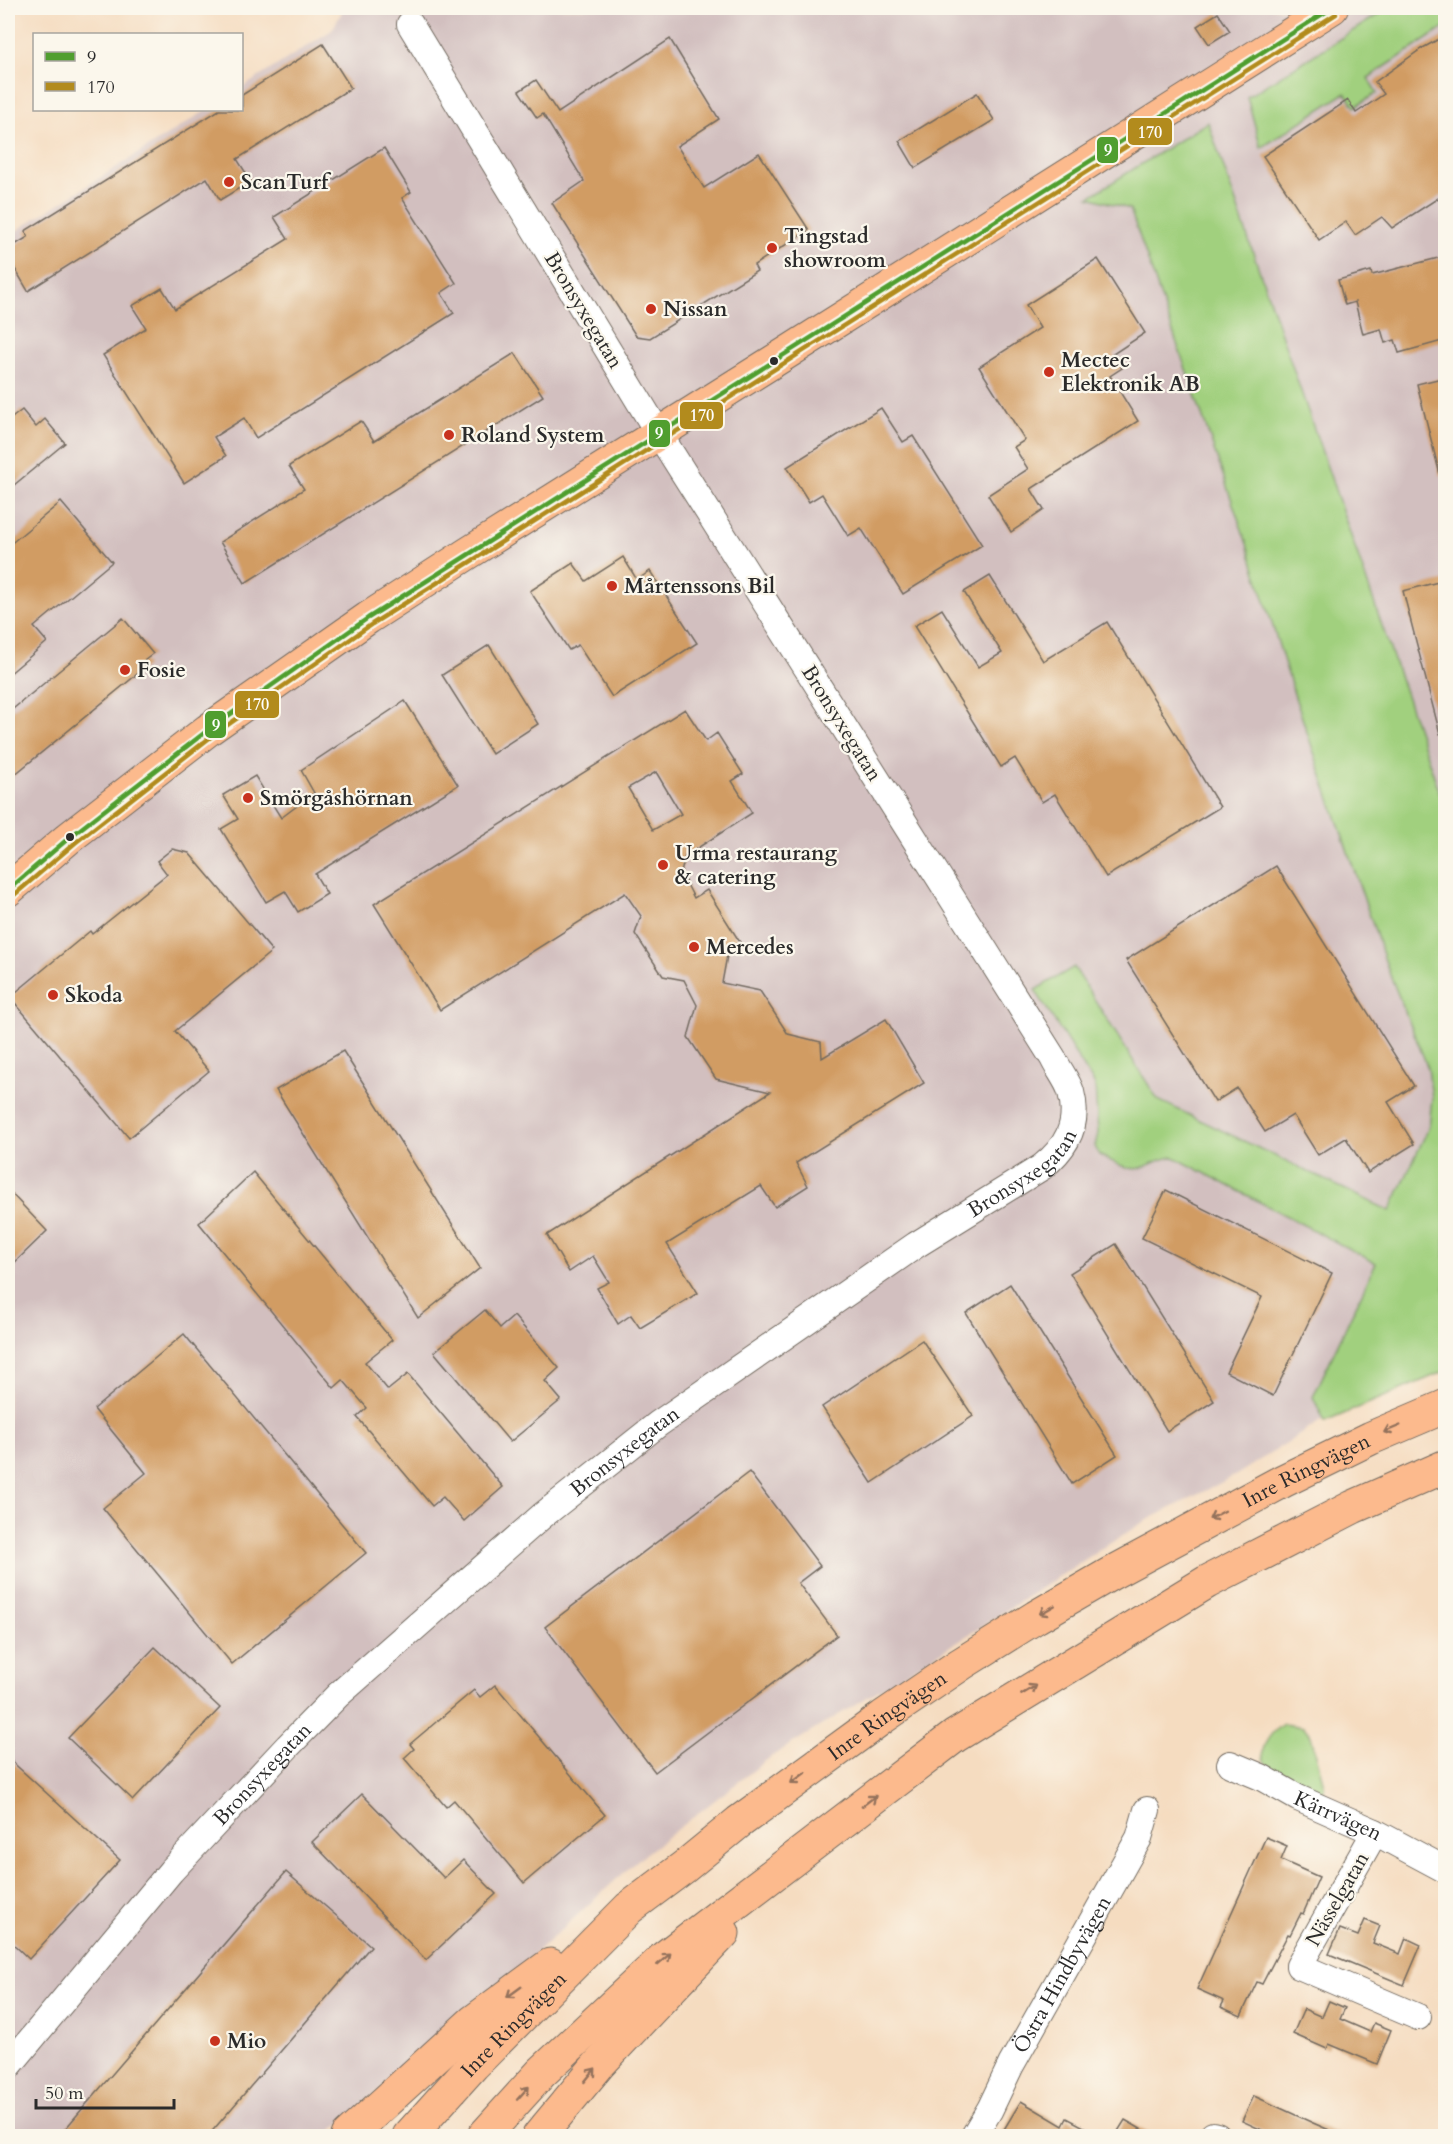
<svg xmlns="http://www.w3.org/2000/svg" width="1453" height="2144" font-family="Cardo,serif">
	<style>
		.industrial { fill: #d2bfbf }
		.green { fill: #a1d07e; stroke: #667e54; stroke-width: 1.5 }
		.building { fill: #d19c63; fill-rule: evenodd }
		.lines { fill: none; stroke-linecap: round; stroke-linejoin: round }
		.minor-casing { stroke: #72695f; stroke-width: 28 }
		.major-casing { stroke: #72695f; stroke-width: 34 }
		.highway-casing { stroke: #72695f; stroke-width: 35 }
		.minor { stroke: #fff; stroke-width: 26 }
		.major { stroke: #fcba8d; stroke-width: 32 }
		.highway { stroke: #fcba8d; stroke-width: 33 }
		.bus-1-casing { stroke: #fbf7ec; stroke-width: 9 }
		.bus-2-casing { stroke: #fbf7ec; stroke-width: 9 }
		.bus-1 { stroke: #509e2f; stroke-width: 4.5 }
		.bus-2 { stroke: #b28b1d; stroke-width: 4.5 }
		.oneway { stroke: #94725c }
		.poi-dot { fill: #c8321e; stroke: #fbf7ec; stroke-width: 2 }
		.bus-dot { fill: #2b2b2b; stroke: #fbf7ec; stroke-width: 2 }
		.labels { text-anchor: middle; stroke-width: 4.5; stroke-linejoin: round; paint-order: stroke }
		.poi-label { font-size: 21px; font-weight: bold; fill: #2b2b2b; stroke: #fbf7ec; text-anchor: start }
		.street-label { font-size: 21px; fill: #2b2b2b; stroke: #fbf7ec }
		.line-badge { stroke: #fbf7ec; stroke-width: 2 }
		.badge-label { font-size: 16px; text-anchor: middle; font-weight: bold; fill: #fff }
	</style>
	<rect width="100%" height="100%" fill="#fbf7ec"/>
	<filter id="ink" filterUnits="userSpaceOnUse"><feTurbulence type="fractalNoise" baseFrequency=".0167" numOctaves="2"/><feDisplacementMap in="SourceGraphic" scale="12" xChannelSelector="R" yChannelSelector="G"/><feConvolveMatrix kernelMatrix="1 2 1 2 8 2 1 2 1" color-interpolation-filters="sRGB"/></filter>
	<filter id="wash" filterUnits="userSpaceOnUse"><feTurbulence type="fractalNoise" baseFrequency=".008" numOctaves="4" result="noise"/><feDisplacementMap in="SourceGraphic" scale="24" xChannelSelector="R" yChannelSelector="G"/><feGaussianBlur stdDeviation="1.35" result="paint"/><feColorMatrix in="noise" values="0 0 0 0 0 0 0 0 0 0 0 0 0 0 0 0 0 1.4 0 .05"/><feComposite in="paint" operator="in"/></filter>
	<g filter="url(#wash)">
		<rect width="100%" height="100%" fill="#f5dcc0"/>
		<path class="industrial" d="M 344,8 L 1445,8 L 1445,1363 L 1330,1415 L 1238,1474 L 1140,1524 L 976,1630 L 772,1756 L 641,1857 L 529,1959 L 443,2029 L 375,2094 L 326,2136 L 8,2136 L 8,236 L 207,110 L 242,110 L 242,88 L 332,30 Z"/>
		<g class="green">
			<path d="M 1389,8 L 1445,8 L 1445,27 L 1368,78 L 1377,93 L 1355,107 L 1345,93 L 1261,148 L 1247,97 Z"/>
			<path d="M 1208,122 L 1445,808 L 1445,1371 L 1325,1422 L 1313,1397 L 1376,1263 L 1174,1157 C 1157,1159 1156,1163 1141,1168 C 1128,1172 1110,1160 1099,1155 L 1095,1146 L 1098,1133 L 1095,1085 L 1035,990 L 1074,967 L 1158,1100 L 1390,1211 L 1429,1127 L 1432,1098 L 1428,1068 L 1390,975 L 1296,700 L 1247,544 L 1130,209 L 1089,197 Z"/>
			<path d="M 1283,1724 L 1304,1727 L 1311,1736 L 1324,1785 L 1324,1790 L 1319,1793 C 1306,1786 1279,1776 1269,1767 C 1253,1753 1271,1732 1283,1724 Z"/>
		</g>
		<g id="blocks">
			<g class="building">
				<path d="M 1218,13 L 1230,31 L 1209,44 L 1197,26 Z"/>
				<path d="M 1446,35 L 1446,193 L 1392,228 L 1382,217 L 1355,235 L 1346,222 L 1319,240 L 1263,156 L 1348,100 L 1356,113 L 1384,94 L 1375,82 L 1421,49 Z"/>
				<path d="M 670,39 L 719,119 L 677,146 L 704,188 L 759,153 L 809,230 L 754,265 L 757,271 L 650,338 L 636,336 L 552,203 L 584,181 L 543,114 L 537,118 L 519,91 L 536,80 L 558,113 Z"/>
				<path d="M 323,44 L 351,88 L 237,159 L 251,181 L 220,200 L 207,178 L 28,291 L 8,257 L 8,249 L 28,237 L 25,231 L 219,110 L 242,110 L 242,95 Z"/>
				<path d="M 977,93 L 994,120 L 915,168 L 899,141 Z"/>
				<path d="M 384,148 L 411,192 L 402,198 L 456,283 L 441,293 L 454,313 L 256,438 L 244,418 L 214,437 L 226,456 L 184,483 L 103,355 L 146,328 L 132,306 L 162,288 L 175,309 L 288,239 L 274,217 Z"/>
				<path d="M 1446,256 L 1446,340 L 1399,353 L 1395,340 L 1385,343 L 1381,329 L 1363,334 L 1355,302 L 1345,305 L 1338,280 L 1371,271 L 1372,275 Z"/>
				<path d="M 1098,259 L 1145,333 L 1113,354 L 1122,368 L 1110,376 L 1138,421 L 1031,489 L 1044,510 L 1011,532 L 988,495 L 1028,469 L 1014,447 L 1025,440 L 979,367 L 1040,328 L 1026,305 Z"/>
				<path d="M 515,353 L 543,396 L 245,583 L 220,542 L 304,489 L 289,466 L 361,421 L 374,441 Z"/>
				<path d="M 1446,377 L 1446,475 L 1440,475 L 1417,384 Z"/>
				<path d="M 881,408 L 903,442 L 913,436 L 982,545 L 903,594 L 861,528 L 848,536 L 822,494 L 809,502 L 787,467 Z"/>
				<path d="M 22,410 L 36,427 L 45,419 L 65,443 L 8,490 L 8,421 Z"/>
				<path d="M 61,502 L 112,562 L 34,627 L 47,642 L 8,675 L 8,546 Z"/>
				<path d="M 623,557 L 637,580 L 650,571 L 697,643 L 612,697 L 578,645 L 569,650 L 530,591 L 573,563 L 586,581 Z"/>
				<path d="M 990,576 L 1043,661 L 1107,622 L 1220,807 L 1106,877 L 1055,794 L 1042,802 L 1015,758 L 1001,767 L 914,626 L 942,609 L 978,667 L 1002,653 L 964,592 Z"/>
				<path d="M 1446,580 L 1446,733 L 1440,734 L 1403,591 Z"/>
				<path d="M 123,618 L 153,654 L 144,661 L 147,666 L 8,780 L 8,713 Z"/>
				<path d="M 489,645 L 538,724 L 492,754 L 442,675 Z"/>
				<path d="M 405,701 L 458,785 L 315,874 L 327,894 L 298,912 L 285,891 L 266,902 L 221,829 L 238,819 L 223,795 L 255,776 L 281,818 L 314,793 L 301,770 Z"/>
				<path d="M 685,709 L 706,741 L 717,733 L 743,774 L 732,781 L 752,813 L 685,856 L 681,873 L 694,898 L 707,890 L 741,944 L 728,950 L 722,983 L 760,991 L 788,1034 L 821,1042 L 822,1058 L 886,1019 L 924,1083 L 796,1163 L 808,1186 L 775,1207 L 761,1186 L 667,1244 L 698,1293 L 640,1328 L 631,1315 L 618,1324 L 597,1288 L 609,1282 L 593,1256 L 569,1272 L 547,1235 L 770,1092 L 716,1079 L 688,1037 L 697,1005 L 684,980 L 663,976 L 635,934 L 641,916 L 625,893 L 440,1010 L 374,904 ZM 656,772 L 681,814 L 653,830 L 628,788 Z"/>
				<path d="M 172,849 L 189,853 L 272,951 L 175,1031 L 209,1071 L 129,1138 L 10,997 L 90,931 L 92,934 L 167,874 L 157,861 Z"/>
				<path d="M 1276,866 L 1414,1086 L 1388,1102 L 1414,1144 L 1368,1173 L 1346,1138 L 1318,1155 L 1293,1115 L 1265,1132 L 1237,1088 L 1215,1102 L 1126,960 Z"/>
				<path d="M 343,1051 L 480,1268 L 418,1318 L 276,1090 Z"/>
				<path d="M 253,1172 L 392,1340 L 365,1362 L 388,1390 L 408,1374 L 503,1487 L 464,1521 L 443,1497 L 432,1506 L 357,1417 L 367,1408 L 343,1380 L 334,1388 L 199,1223 Z"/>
				<path d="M 8,1190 L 47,1231 L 8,1269 Z"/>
				<path d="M 1166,1190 L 1332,1273 L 1273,1396 L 1226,1372 L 1262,1297 L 1142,1238 Z"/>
				<path d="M 1116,1244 L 1214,1401 L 1167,1431 L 1070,1273 Z"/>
				<path d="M 1010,1284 L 1117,1455 L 1072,1484 L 966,1313 Z"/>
				<path d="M 485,1310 L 500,1328 L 514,1316 L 559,1368 L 545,1381 L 561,1400 L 510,1442 L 434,1352 Z"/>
				<path d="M 184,1334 L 366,1553 L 232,1664 L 103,1508 L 146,1473 L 94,1409 Z"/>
				<path d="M 922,1340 L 973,1416 L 872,1483 L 822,1407 Z"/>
				<path d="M 749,1472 L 820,1566 L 798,1583 L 837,1635 L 655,1772 L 545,1627 Z"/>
				<path d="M 155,1647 L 220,1708 L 133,1800 L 68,1738 Z"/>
				<path d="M 495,1685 L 605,1815 L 524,1883 L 454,1800 L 446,1807 L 404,1758 L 414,1749 L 410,1744 L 474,1690 L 480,1697 Z"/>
				<path d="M 8,1758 L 120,1860 L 29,1959 L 8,1939 Z"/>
				<path d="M 362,1794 L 444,1878 L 463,1860 L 496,1894 L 426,1960 L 312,1842 Z"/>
				<path d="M 1266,1837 L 1287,1846 L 1281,1860 L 1319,1877 L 1303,1914 L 1301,1913 L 1290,1935 L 1288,1934 L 1262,1984 L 1257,1982 L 1241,2016 L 1221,2007 L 1224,2001 L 1197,1989 Z"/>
				<path d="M 286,1872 L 371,1946 L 208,2136 L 59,2136 Z"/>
				<path d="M 1365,1920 L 1380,1926 L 1373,1943 L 1400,1954 L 1406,1938 L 1421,1945 L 1404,1985 L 1329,1954 L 1340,1929 L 1358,1936 Z"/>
				<path d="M 1329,2001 L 1345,2008 L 1340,2019 L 1370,2032 L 1374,2023 L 1391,2030 L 1377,2064 L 1329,2044 L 1327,2049 L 1293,2034 L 1304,2009 L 1322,2017 Z"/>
				<path d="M 1254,2096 L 1313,2123 L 1343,2136 L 1275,2136 L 1242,2121 Z"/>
				<path d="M 1021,2101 L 1063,2126 L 1067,2118 L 1101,2136 L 1000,2136 Z"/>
				<path d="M 1125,2120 L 1153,2136 L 1115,2136 Z"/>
			</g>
		</g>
	</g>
	<g filter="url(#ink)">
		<use href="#blocks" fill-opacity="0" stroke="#72695f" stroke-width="1.5"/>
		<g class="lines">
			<g class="minor-casing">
				<g id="minor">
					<path id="s1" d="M 1230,1764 L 1261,1777 L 1298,1798 L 1375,1832 L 1446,1870"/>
					<path d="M 1375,1832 L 1299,1966 L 1418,2017"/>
					<path id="s2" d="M 8,2067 L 171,1871 L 288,1746 L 338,1695 L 542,1516 L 658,1424 L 916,1245 L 1042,1167 C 1066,1148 1080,1125 1071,1092 C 1068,1081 1058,1069 1053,1058 L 659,434 L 410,24"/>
					<path d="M 1213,2135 L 1217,2136"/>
					<path id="s3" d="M 974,2136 L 990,2109 L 1011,2065 L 1139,1838 L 1147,1810"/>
				</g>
			</g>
			<g class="major-casing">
				<path id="major" d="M 8,890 L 70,837 L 208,730 L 368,618 L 467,554 L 774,361 L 1332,8"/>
			</g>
			<g class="highway-casing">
				<g id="highway">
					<path d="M 348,2136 L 474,2021 L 550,1965"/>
					<path id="s4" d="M 409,2136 L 473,2065 L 629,1908 L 684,1867 L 739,1822 L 883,1717 L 961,1664 L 1036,1617 L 1110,1574 L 1283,1481 L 1371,1438 L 1446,1406"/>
					<path d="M 484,2136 L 541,2073 L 665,1957 L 955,1736 L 1207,1582 L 1353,1507 L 1446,1466"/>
					<path d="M 539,2136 L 599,2064 L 723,1933"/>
				</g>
			</g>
			<use href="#minor" class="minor"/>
			<use href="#major" class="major"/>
			<use href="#highway" class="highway"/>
			<g class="bus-1-casing">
				<path id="bus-1" d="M 8,890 L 70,837 L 208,730 L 368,618 L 1332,8"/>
			</g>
			<g class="bus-2-casing">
				<path id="bus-2" d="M 13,896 L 75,843 L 212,736 L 372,624 L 1336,14"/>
			</g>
			<use href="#bus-1" class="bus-1"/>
			<use href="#bus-2" class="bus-2"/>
		</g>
		<defs><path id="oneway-shaft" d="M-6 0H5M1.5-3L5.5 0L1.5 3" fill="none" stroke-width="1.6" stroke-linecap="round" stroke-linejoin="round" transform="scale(1.5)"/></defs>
		<g class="oneway">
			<use href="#oneway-shaft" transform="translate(1392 1429) rotate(157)"/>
			<use href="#oneway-shaft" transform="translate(1217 1515) rotate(152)"/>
			<use href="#oneway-shaft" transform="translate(1047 1610) rotate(150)"/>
			<use href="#oneway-shaft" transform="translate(1029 1690) rotate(-31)"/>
			<use href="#oneway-shaft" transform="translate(798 1778) rotate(144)"/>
			<use href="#oneway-shaft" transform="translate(869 1801) rotate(-37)"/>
			<use href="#oneway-shaft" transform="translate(664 1959) rotate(-41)"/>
			<use href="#oneway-shaft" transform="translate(514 1992) rotate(144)"/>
			<use href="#oneway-shaft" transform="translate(590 2075) rotate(-51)"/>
			<use href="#oneway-shaft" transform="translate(523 2093) rotate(-48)"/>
		</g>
	</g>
	<g class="poi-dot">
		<circle cx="229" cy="182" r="6"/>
		<circle cx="772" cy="248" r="6"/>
		<circle cx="651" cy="309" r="6"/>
		<circle cx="1049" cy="372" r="6"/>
		<circle cx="449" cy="435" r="6"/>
		<circle cx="612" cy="586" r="6"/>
		<circle cx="125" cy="670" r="6"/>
		<circle cx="248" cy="798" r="6"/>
		<circle cx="663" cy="865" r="6"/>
		<circle cx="694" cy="947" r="6"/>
		<circle cx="53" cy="995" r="6"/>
		<circle cx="215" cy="2041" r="6"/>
	</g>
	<g class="bus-dot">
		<circle cx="774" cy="361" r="5"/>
		<circle cx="70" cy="837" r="5"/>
	</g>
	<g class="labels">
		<g class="poi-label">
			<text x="241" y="189">ScanTurf</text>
			<text x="784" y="243">Tingstad<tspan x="784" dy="24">showroom</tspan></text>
			<text x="663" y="316">Nissan</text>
			<text x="1061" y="367">Mectec<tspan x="1061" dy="24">Elektronik AB</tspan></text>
			<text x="461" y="442">Roland System</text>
			<text x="624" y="593">Mårtenssons Bil</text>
			<text x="137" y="677">Fosie</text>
			<text x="260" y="805">Smörgåshörnan</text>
			<text x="675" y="860">Urma restaurang<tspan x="675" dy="24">&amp; catering</tspan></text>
			<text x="706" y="954">Mercedes</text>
			<text x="65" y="1002">Skoda</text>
			<text x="227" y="2048">Mio</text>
		</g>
		<g class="street-label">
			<text transform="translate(584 310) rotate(59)" y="7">Bronsyxegatan</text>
			<text transform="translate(842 723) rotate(58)" y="7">Bronsyxegatan</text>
			<text dy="7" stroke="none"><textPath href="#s2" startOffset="1360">Bronsyxegatan</textPath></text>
			<text dy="7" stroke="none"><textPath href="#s2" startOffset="874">Bronsyxegatan</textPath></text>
			<text dy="7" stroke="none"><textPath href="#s4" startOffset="1125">Inre Ringvägen</textPath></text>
			<text dy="7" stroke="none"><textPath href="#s4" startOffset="639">Inre Ringvägen</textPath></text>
			<text dy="7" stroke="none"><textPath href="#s2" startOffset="388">Bronsyxegatan</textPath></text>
			<text dy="7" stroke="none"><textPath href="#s1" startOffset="120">Kärrvägen</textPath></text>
			<text transform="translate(1337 1899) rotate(-60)" y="7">Nässelgatan</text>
			<text dy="7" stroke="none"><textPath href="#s3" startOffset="184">Östra Hindbyvägen</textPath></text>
			<text dy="7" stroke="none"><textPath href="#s4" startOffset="153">Inre Ringvägen</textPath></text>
		</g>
	</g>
	<g class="line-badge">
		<rect x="1127" y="117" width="46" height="29" rx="6" fill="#b28b1d"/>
		<rect x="1096" y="136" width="23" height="28" rx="6" fill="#509e2f"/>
		<rect x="679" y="401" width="45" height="29" rx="6" fill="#b28b1d"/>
		<rect x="648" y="419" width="23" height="29" rx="6" fill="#509e2f"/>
		<rect x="234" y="690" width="46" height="29" rx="6" fill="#b28b1d"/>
		<rect x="204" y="710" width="23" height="29" rx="6" fill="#509e2f"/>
	</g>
	<g class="badge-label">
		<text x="1150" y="138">170</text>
		<text x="1108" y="156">9</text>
		<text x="702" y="421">170</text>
		<text x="659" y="439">9</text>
		<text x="257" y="710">170</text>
		<text x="216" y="731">9</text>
	</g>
	<rect width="1453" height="2144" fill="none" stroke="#fbf7ec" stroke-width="30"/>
	<rect x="33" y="33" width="210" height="78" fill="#fbf7ec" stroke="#a8a59f" stroke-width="1.5"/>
	<rect x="45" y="52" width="30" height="9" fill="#509e2f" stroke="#a8a59f" stroke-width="1.5"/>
	<text x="87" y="63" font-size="18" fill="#2b2b2b">9</text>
	<rect x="45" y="82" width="30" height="9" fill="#b28b1d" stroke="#a8a59f" stroke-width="1.5"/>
	<text x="87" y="93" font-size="18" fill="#2b2b2b">170</text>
	<path d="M36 2099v9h138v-9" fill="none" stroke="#2b2b2b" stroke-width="3"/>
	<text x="45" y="2099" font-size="18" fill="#2b2b2b" stroke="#fbf7ec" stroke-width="4.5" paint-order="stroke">50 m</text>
</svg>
